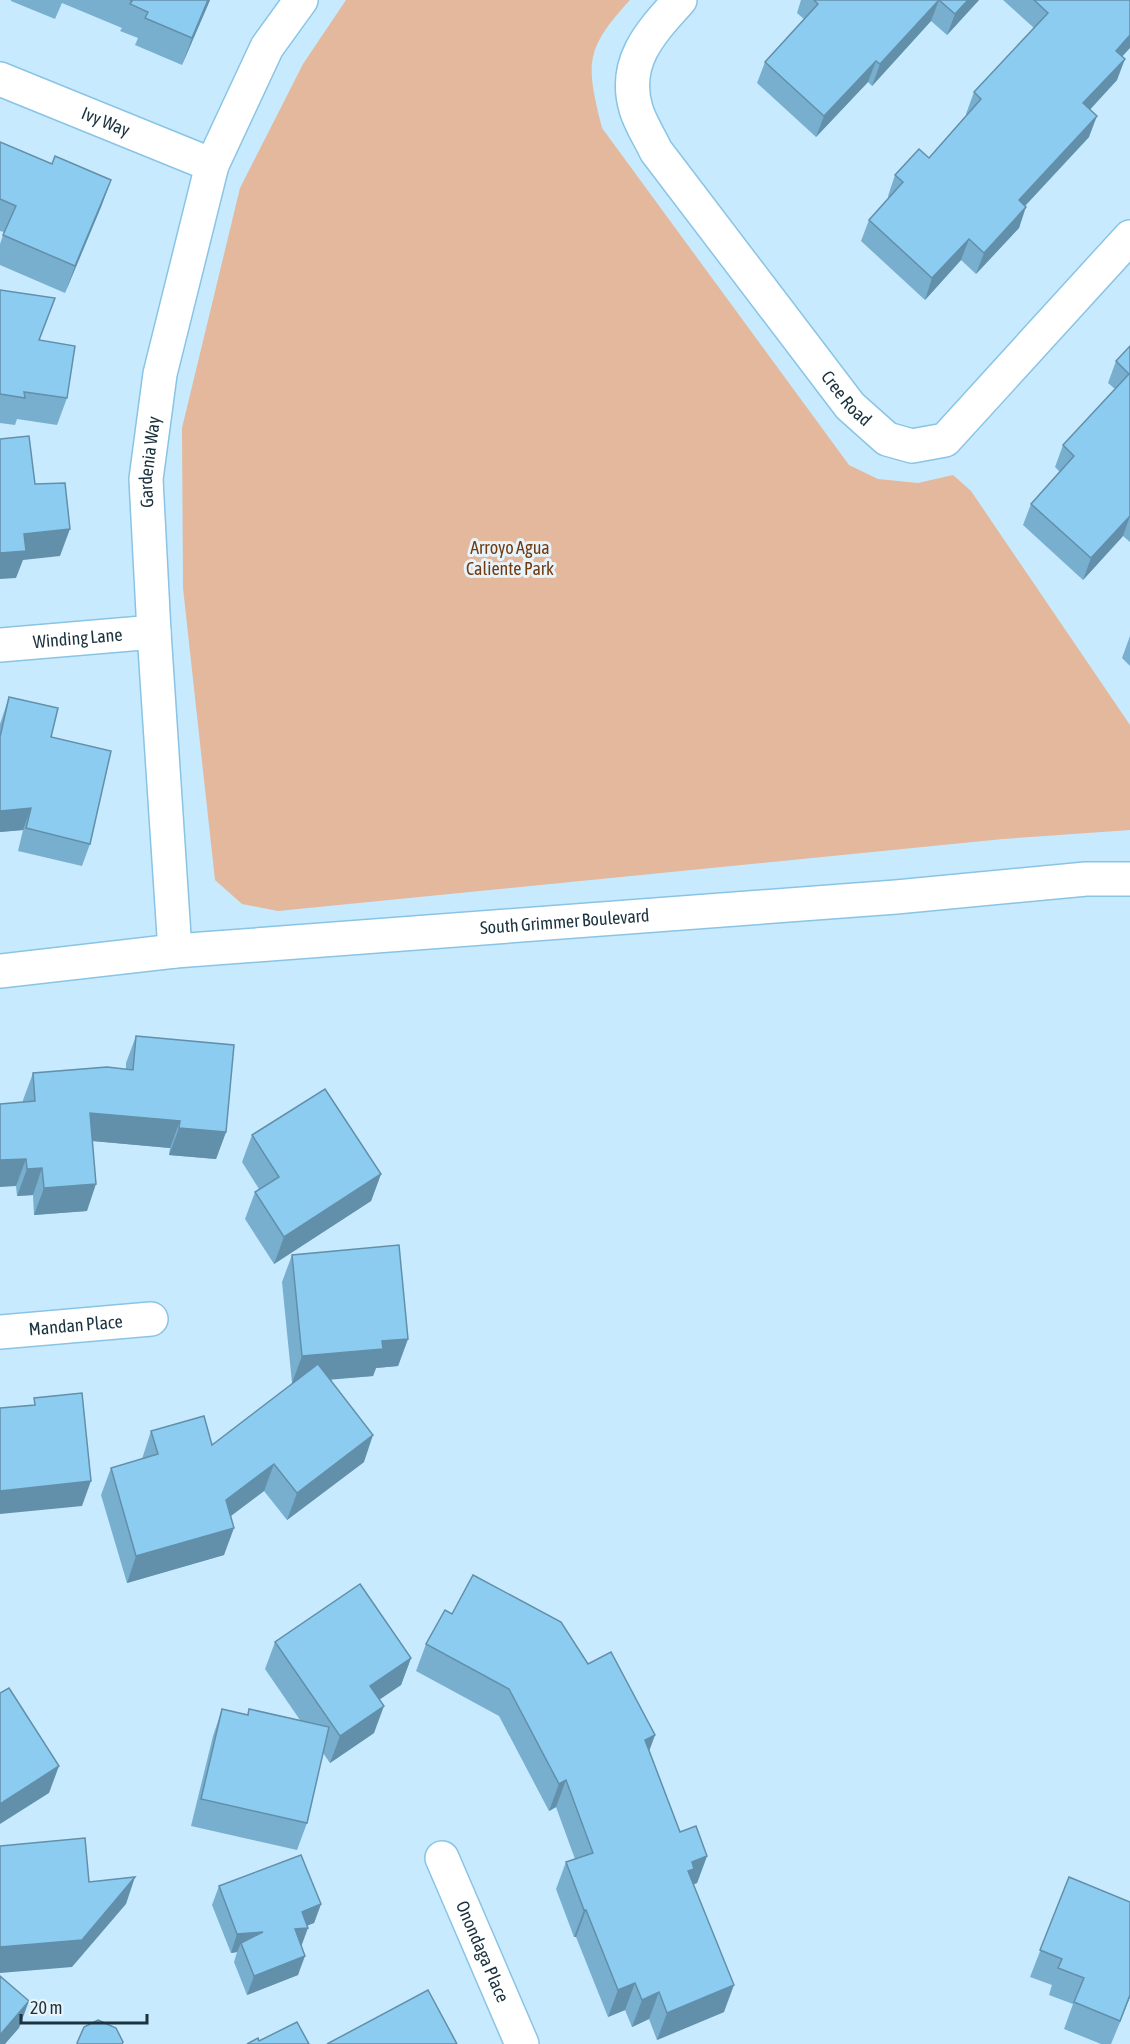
<svg xmlns="http://www.w3.org/2000/svg" width="1130" height="2044" font-family="'Asap Condensed',sans-serif">
	<style>
		.green { fill: #e3b89c }
		.lines { fill: none; stroke-linecap: round; stroke-linejoin: round }
		.minor-casing { stroke: #8ac4e5; stroke-width: 36 }
		.tertiary-casing { stroke: #8ac4e5; stroke-width: 36 }
		.minor { stroke: #fff; stroke-width: 33 }
		.tertiary { stroke: #fff; stroke-width: 33 }
		.wall { fill: #78afcf }
		.shaded-wall { fill: #628fa9 }
		.building { fill: #8cccf1; stroke: #628fa9; stroke-width: 1.5 }
		.labels { text-anchor: middle; stroke-width: 6; stroke-linejoin: round; paint-order: stroke }
		.street-label { font-size: 18px; fill: #1b323f; stroke: #e8f3fa }
		.park-label { font-size: 18px; fill: #6f3b12; stroke: #e8f3fa }
	</style>
	<rect width="100%" height="100%" fill="#c7eafe"/>
	<path class="green" d="M 346,0 L 630,0 C 584,50 586,64 602,128 L 849,465 L 878,479 L 918,483 L 953,475 L 971,491 L 1130,725 L 1130,830 L 1003,839 L 278,911 L 242,904 L 215,880 L 183,588 L 182,428 L 240,188 L 303,64 Z"/>
	<g class="lines">
		<g class="minor-casing">
			<g id="minor">
				<path id="s1" d="M 680,0 C 651,32 622,62 636,109 C 640,123 650,138 656,151 L 850,406 L 887,439 L 912,446 L 945,440 L 1130,237"/>
				<path id="s2" d="M 0,79 L 212,165"/>
				<path id="s3" d="M 0,645 L 154,632"/>
				<path id="s4" d="M 175,951 L 154,632 L 146,479 L 160,374 L 212,165 L 267,47 L 301,0"/>
				<path id="s5" d="M 0,1332 L 151,1319"/>
				<path id="s6" d="M 442,1858 L 522,2044"/>
			</g>
		</g>
		<g class="tertiary-casing">
			<g id="tertiary">
				<path id="s7" d="M 0,971 L 175,951 L 896,897 L 1086,879 L 1130,879"/>
			</g>
		</g>
		<use href="#minor" class="minor"/>
		<use href="#tertiary" class="tertiary"/>
	</g>
	<g class="wall">
		<path d="M 11,0 L 210,0 L 182,65 L 135,45 L 138,38 L 120,31 L 122,28 L 62,3 L 55,19 L 11,1 Z"/>
		<path d="M 801,0 L 979,0 L 947,35 L 931,21 L 872,86 L 868,82 L 816,137 L 757,83 L 765,62 L 804,19 L 797,13 Z"/>
		<path d="M 1003,0 L 1130,0 L 1122,56 L 1117,80 L 1090,109 L 1089,137 L 1025,206 L 1019,228 L 976,274 L 961,260 L 925,300 L 861,241 L 869,220 L 889,198 L 888,196 L 895,175 L 929,158 L 967,115 L 966,114 L 974,92 L 1034,28 Z"/>
		<path d="M 0,142 L 52,164 L 111,180 L 101,207 L 65,293 L 0,265 L 0,244 L 4,232 L 0,231 Z"/>
		<path d="M 0,290 L 55,298 L 39,340 L 67,398 L 57,425 L 17,419 L 15,425 L 0,423 Z"/>
		<path d="M 1130,346 L 1130,542 L 1123,536 L 1083,580 L 1023,525 L 1031,504 L 1060,472 L 1055,467 L 1063,445 L 1115,389 L 1108,383 L 1116,361 Z"/>
		<path d="M 1130,636 L 1130,666 L 1122,658 Z"/>
		<path d="M 9,697 L 51,737 L 90,844 L 82,866 L 18,851 L 23,830 L 0,832 L 0,724 Z"/>
		<path d="M 136,1036 L 226,1132 L 216,1159 L 169,1155 L 170,1148 L 93,1141 L 87,1211 L 34,1215 L 33,1195 L 17,1196 L 16,1186 L 23,1100 L 33,1073 L 126,1069 L 126,1063 Z"/>
		<path d="M 252,1135 L 381,1174 L 371,1201 L 274,1264 L 245,1219 L 255,1192 L 259,1189 L 242,1162 Z"/>
		<path d="M 292,1255 L 408,1339 L 398,1366 L 376,1368 L 373,1376 L 331,1379 L 364,1462 L 287,1520 L 264,1491 L 231,1516 L 224,1555 L 127,1583 L 101,1495 L 111,1468 L 142,1459 L 151,1431 L 212,1445 L 293,1383 L 292,1383 L 282,1282 Z"/>
		<path d="M 452,1614 L 588,1664 L 655,1735 L 649,1751 L 680,1832 L 707,1856 L 697,1883 L 693,1885 L 724,2012 L 657,2040 L 649,2019 L 632,2027 L 625,2010 L 608,2017 L 576,1937 L 574,1937 L 556,1889 L 566,1862 L 575,1859 L 556,1807 L 549,1811 L 499,1716 L 416,1671 L 426,1644 Z"/>
		<path d="M 275,1642 L 411,1658 L 401,1685 L 379,1699 L 374,1733 L 330,1763 L 323,1753 L 307,1823 L 297,1850 L 191,1826 L 213,1736 L 222,1709 L 247,1715 L 249,1709 L 300,1720 L 265,1669 Z"/>
		<path d="M 1069,1877 L 1130,1997 L 1111,2044 L 1101,2044 L 1064,2029 L 1073,2004 L 1049,1995 L 1052,1985 L 1030,1977 Z"/>
		<path d="M 219,1886 L 321,1904 L 314,1923 L 307,1925 L 301,1946 L 298,1975 L 247,1995 L 234,1962 L 237,1952 L 231,1953 L 212,1905 Z"/>
	</g>
	<g class="shaded-wall">
		<path d="M 208,0 L 210,0 L 182,65 L 192,38 Z"/>
		<path d="M 939,0 L 931,21 L 872,86 L 880,64 Z"/>
		<path d="M 968,0 L 979,0 L 947,35 L 955,14 Z"/>
		<path d="M 1130,35 L 1130,48 L 1108,72 L 1116,51 Z"/>
		<path d="M 1125,59 L 1117,80 L 1076,125 L 1083,103 Z"/>
		<path d="M 876,61 L 868,82 L 816,137 L 824,116 Z"/>
		<path d="M 1097,116 L 1089,137 L 1011,221 L 1019,200 Z"/>
		<path d="M 111,180 L 101,207 L 65,293 L 75,266 Z"/>
		<path d="M 1026,207 L 1019,228 L 976,274 L 984,253 Z"/>
		<path d="M 969,239 L 961,260 L 925,300 L 932,278 Z"/>
		<path d="M 1130,516 L 1123,536 L 1083,580 L 1091,558 Z"/>
		<path d="M 70,529 L 60,556 L 23,560 L 16,578 L 0,579 L 0,553 L 24,534 Z"/>
		<path d="M 31,808 L 23,830 L 0,832 L 0,811 Z"/>
		<path d="M 90,1113 L 180,1121 L 170,1148 L 81,1140 Z"/>
		<path d="M 179,1128 L 226,1132 L 216,1159 L 169,1155 Z"/>
		<path d="M 26,1159 L 16,1186 L 0,1187 L 0,1160 Z"/>
		<path d="M 42,1168 L 33,1195 L 17,1196 L 27,1169 Z"/>
		<path d="M 381,1174 L 371,1201 L 274,1264 L 284,1237 Z"/>
		<path d="M 96,1184 L 87,1211 L 34,1215 L 44,1188 Z"/>
		<path d="M 408,1339 L 398,1366 L 376,1368 L 373,1376 L 292,1383 L 302,1356 L 382,1341 Z"/>
		<path d="M 373,1435 L 364,1462 L 287,1520 L 297,1493 Z"/>
		<path d="M 274,1464 L 264,1491 L 216,1527 L 226,1500 Z"/>
		<path d="M 91,1481 L 82,1506 L 0,1514 L 0,1491 Z"/>
		<path d="M 234,1528 L 224,1555 L 127,1583 L 136,1556 Z"/>
		<path d="M 411,1658 L 401,1685 L 360,1713 L 370,1686 Z"/>
		<path d="M 384,1706 L 374,1733 L 330,1763 L 340,1736 Z"/>
		<path d="M 655,1735 L 645,1762 L 645,1740 Z"/>
		<path d="M 59,1766 L 49,1793 L 0,1824 L 0,1804 Z"/>
		<path d="M 566,1780 L 556,1807 L 549,1811 L 559,1784 Z"/>
		<path d="M 707,1856 L 697,1883 L 688,1886 L 678,1898 L 692,1862 Z"/>
		<path d="M 135,1877 L 126,1904 L 72,1967 L 0,1973 L 0,1947 Z"/>
		<path d="M 321,1904 L 314,1923 L 299,1929 L 308,1928 L 301,1947 L 288,1948 L 302,1912 Z"/>
		<path d="M 584,1910 L 586,1910 L 576,1937 L 574,1937 Z"/>
		<path d="M 263,1932 L 241,1943 L 237,1952 L 231,1953 L 237,1934 Z"/>
		<path d="M 305,1956 L 298,1975 L 247,1995 L 254,1976 Z"/>
		<path d="M 635,1983 L 625,2010 L 608,2017 L 618,1990 Z"/>
		<path d="M 734,1985 L 724,2012 L 657,2040 L 667,2013 Z"/>
		<path d="M 659,1992 L 649,2019 L 632,2027 L 642,2000 Z"/>
		<path d="M 1130,1995 L 1130,1997 L 1111,2044 L 1120,2021 Z"/>
		<path d="M 29,2001 L 19,2028 L 5,2044 L 0,2044 L 0,2035 Z"/>
	</g>
	<g class="building">
		<path d="M 130,0 L 208,0 L 192,38 L 145,18 L 148,12 L 130,4 L 132,1 Z"/>
		<path d="M 814,0 L 939,0 L 880,64 L 876,61 L 824,116 L 765,62 L 818,4 Z"/>
		<path d="M 939,0 L 968,0 L 955,14 Z"/>
		<path d="M 1034,0 L 1130,0 L 1130,35 L 1116,51 L 1125,59 L 1083,103 L 1097,116 L 1019,200 L 1026,207 L 984,253 L 969,239 L 932,278 L 869,220 L 903,182 L 895,175 L 919,149 L 929,158 L 981,99 L 974,92 L 1048,13 Z"/>
		<path d="M 0,142 L 52,164 L 55,156 L 111,180 L 75,266 L 3,235 L 16,206 L 0,199 Z"/>
		<path d="M 0,290 L 55,298 L 39,340 L 75,346 L 67,398 L 24,392 L 25,398 L 0,394 Z"/>
		<path d="M 1130,346 L 1130,516 L 1091,558 L 1031,504 L 1074,456 L 1063,445 L 1129,374 L 1116,361 Z"/>
		<path d="M 29,436 L 35,484 L 65,483 L 70,529 L 24,534 L 26,551 L 0,553 L 0,439 Z"/>
		<path d="M 9,697 L 58,708 L 51,737 L 111,751 L 90,844 L 26,828 L 31,808 L 0,811 L 0,737 Z"/>
		<path d="M 136,1036 L 234,1045 L 226,1132 L 179,1128 L 180,1121 L 90,1113 L 96,1184 L 44,1188 L 42,1168 L 27,1169 L 26,1159 L 0,1160 L 0,1104 L 35,1101 L 33,1073 L 107,1067 L 133,1070 Z"/>
		<path d="M 325,1089 L 381,1174 L 284,1237 L 255,1192 L 279,1177 L 252,1135 Z"/>
		<path d="M 399,1245 L 408,1339 L 382,1341 L 383,1349 L 302,1356 L 292,1255 Z"/>
		<path d="M 318,1364 L 373,1435 L 297,1493 L 274,1464 L 226,1500 L 234,1528 L 136,1556 L 111,1468 L 158,1454 L 151,1431 L 204,1416 L 212,1445 Z"/>
		<path d="M 82,1393 L 91,1481 L 0,1491 L 0,1408 L 35,1405 L 34,1398 Z"/>
		<path d="M 473,1575 L 561,1622 L 588,1664 L 611,1652 L 655,1735 L 645,1740 L 680,1832 L 696,1826 L 707,1856 L 692,1862 L 694,1869 L 688,1871 L 734,1985 L 667,2013 L 659,1992 L 642,2000 L 635,1983 L 618,1990 L 586,1910 L 584,1910 L 566,1862 L 593,1853 L 566,1780 L 559,1784 L 509,1689 L 426,1644 L 445,1610 L 452,1614 Z"/>
		<path d="M 360,1584 L 411,1658 L 370,1686 L 384,1706 L 340,1736 L 275,1642 Z"/>
		<path d="M 9,1688 L 59,1766 L 0,1804 L 0,1693 Z"/>
		<path d="M 222,1709 L 248,1715 L 249,1709 L 329,1727 L 307,1823 L 201,1799 Z"/>
		<path d="M 85,1838 L 89,1882 L 135,1877 L 82,1940 L 0,1947 L 0,1846 Z"/>
		<path d="M 301,1855 L 321,1904 L 302,1912 L 308,1928 L 295,1929 L 305,1956 L 254,1976 L 241,1943 L 263,1932 L 237,1934 L 219,1886 Z"/>
		<path d="M 1069,1877 L 1130,1902 L 1130,1995 L 1120,2021 L 1074,2002 L 1084,1978 L 1058,1968 L 1062,1959 L 1040,1950 Z"/>
		<path d="M 0,1976 L 29,2001 L 0,2035 Z"/>
		<path d="M 428,1990 L 457,2044 L 327,2044 Z"/>
		<path d="M 98,2020 L 116,2028 L 123,2042 L 122,2044 L 78,2044 L 77,2043 L 84,2027 Z"/>
		<path d="M 297,2022 L 309,2044 L 247,2044 L 258,2038 L 259,2041 Z"/>
	</g>
	<g class="labels">
		<g class="street-label">
			<text dy="6" stroke="none"><textPath href="#s2" startOffset="114">Ivy Way</textPath></text>
			<text dy="6" stroke="none"><textPath href="#s1" startOffset="483">Cree Road</textPath></text>
			<text dy="6" stroke="none"><textPath href="#s4" startOffset="490">Gardenia Way</textPath></text>
			<text dy="6" stroke="none"><textPath href="#s3" startOffset="78">Winding Lane</textPath></text>
			<text dy="6" stroke="none"><textPath href="#s7" startOffset="567">South Grimmer Boulevard</textPath></text>
			<text dy="6" stroke="none"><textPath href="#s5" startOffset="76">Mandan Place</textPath></text>
			<text dy="6" stroke="none"><textPath href="#s6" startOffset="102">Onondaga Place</textPath></text>
		</g>
		<g class="park-label">
			<text x="510" y="554">Arroyo Agua<tspan x="510" dy="21">Caliente Park</tspan></text>
		</g>
	</g>
	<path d="M21 2014v9h126v-9" fill="none" stroke="#1b323f" stroke-width="3"/>
	<text x="30" y="2014" font-size="18" fill="#1b323f" stroke="#e8f3fa" stroke-width="4.5" paint-order="stroke">20 m</text>
</svg>
